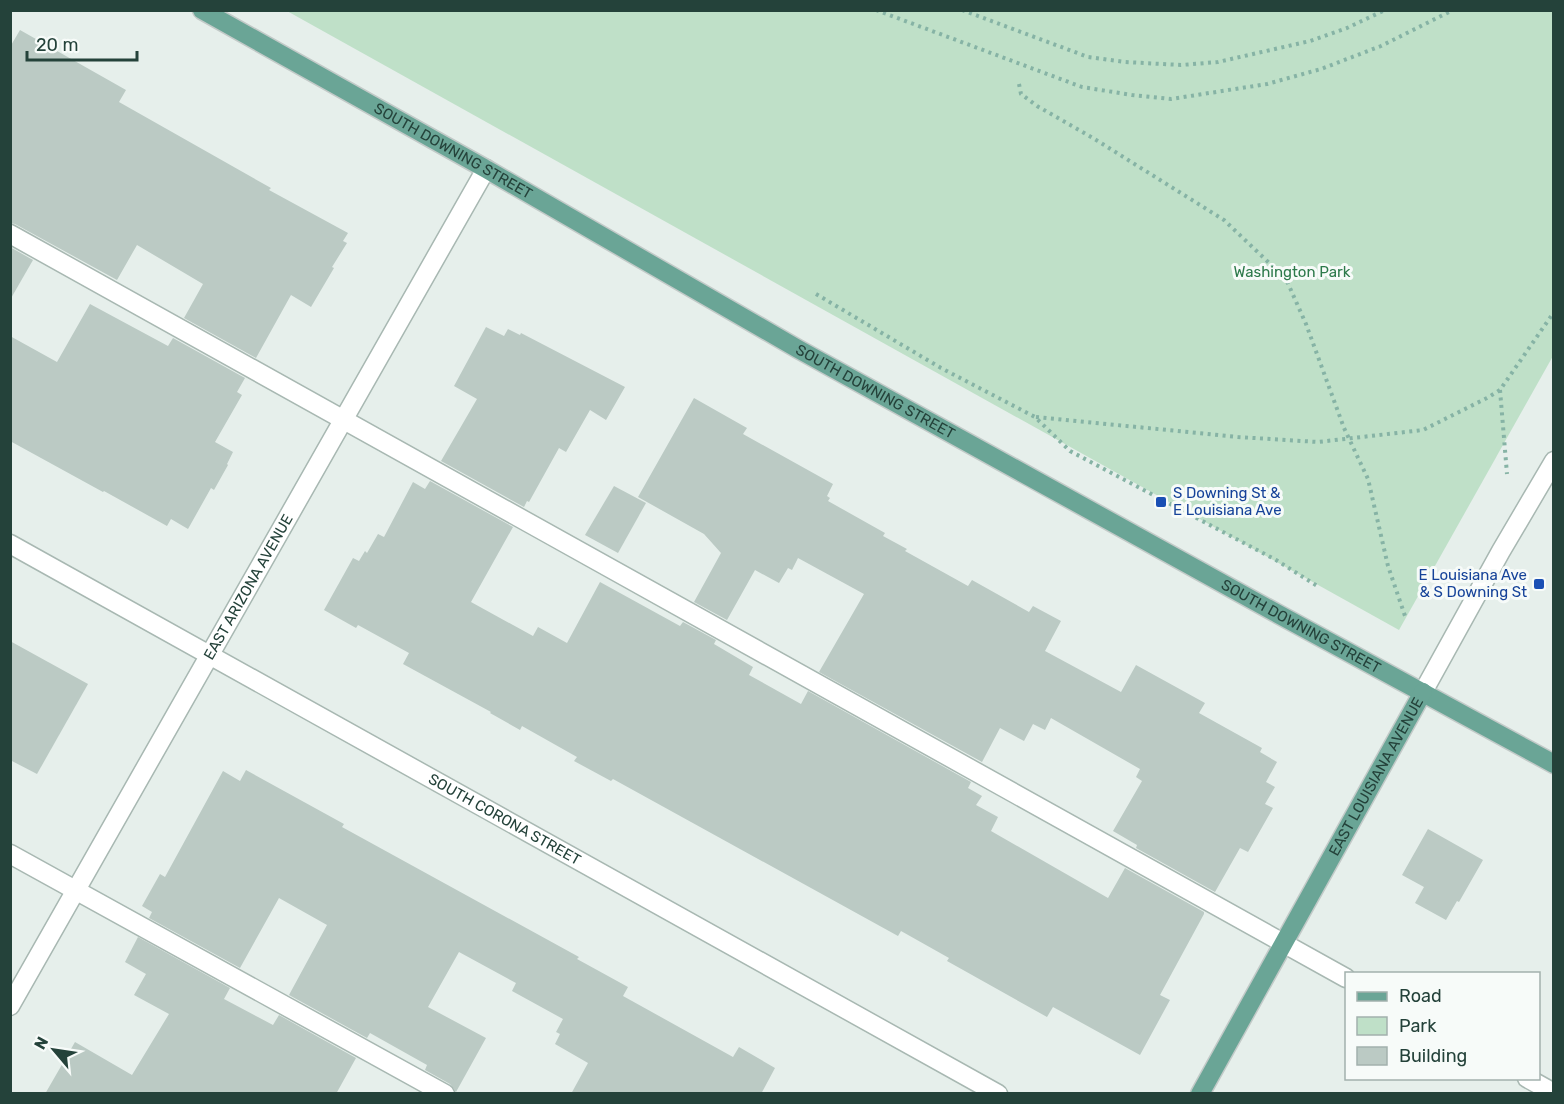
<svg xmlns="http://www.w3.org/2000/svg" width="1564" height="1104" font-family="Rubik,sans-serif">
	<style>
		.green { fill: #bfe0c8 }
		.building { fill: #bbcac4 }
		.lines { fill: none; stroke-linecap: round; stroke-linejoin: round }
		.minor-casing { stroke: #a8b8b2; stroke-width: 21 }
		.major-casing { stroke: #c2cac8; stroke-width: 21 }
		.path { stroke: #86b3a5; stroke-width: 4; stroke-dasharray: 3 4.5; stroke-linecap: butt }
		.minor { stroke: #fff; stroke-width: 18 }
		.major { stroke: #6aa596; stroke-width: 18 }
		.transit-dot { fill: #1a4fb4; stroke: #f7fbf9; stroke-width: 2 }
		.labels { text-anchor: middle; stroke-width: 6; stroke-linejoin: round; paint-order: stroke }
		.street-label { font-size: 15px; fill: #24423a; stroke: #f7fbf9 }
		.park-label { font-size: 15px; fill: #2d7a4b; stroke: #f7fbf9 }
		.transit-label { font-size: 15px; fill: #164399; stroke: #f7fbf9; text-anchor: start }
	</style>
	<rect width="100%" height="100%" fill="#e6efeb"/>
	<path class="green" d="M 287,11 L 1553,11 L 1553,356 L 1399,630 Z"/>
	<g class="building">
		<path d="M 20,30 L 126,90 L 119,102 L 271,188 L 269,190 L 348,233 L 343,241 L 347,243 L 332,267 L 334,268 L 311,307 L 291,295 L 256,358 L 184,318 L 203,284 L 137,245 L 117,280 L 15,224 L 10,223 L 10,47 Z"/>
		<path d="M 10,247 L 33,260 L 10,300 Z"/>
		<path d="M 90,304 L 168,346 L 173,338 L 245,378 L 237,392 L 242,395 L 215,442 L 233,452 L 227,464 L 228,465 L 214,490 L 211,488 L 188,529 L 171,519 L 167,526 L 104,491 L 103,492 L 10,441 L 10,336 L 57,362 Z"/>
		<path d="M 486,327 L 504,336 L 508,329 L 520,335 L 521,333 L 625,387 L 606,420 L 590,410 L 566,452 L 559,448 L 529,502 L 527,501 L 524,507 L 441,461 L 477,399 L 454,386 Z"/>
		<path d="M 694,398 L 747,428 L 743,434 L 833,484 L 827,496 L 830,498 L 828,501 L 885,533 L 883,536 L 907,549 L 905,551 L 968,586 L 972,580 L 1029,612 L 1033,606 L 1061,621 L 1045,651 L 1121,692 L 1136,665 L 1205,703 L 1199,713 L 1262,748 L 1260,752 L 1277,762 L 1266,782 L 1275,787 L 1265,804 L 1273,808 L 1248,852 L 1240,848 L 1215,892 L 1136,848 L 1137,845 L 1113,831 L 1142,781 L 1136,777 L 1140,769 L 1051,718 L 1045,730 L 1033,724 L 1024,741 L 1000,728 L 982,762 L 819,672 L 864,594 L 798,558 L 792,570 L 788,568 L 779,583 L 755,570 L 727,620 L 694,602 L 721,553 L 704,534 L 638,497 Z"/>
		<path d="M 430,481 L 513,527 L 471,602 L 533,636 L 538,627 L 567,643 L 600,582 L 680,626 L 683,622 L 716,640 L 714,644 L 753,667 L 749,675 L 801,704 L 808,691 L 971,782 L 968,788 L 982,796 L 976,805 L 998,817 L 991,831 L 1108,898 L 1125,868 L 1204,912 L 1204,914 L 1160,995 L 1170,1000 L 1140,1055 L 1053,1007 L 1047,1017 L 947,961 L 949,958 L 901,931 L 898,936 L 613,779 L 611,781 L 574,761 L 577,757 L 522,726 L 520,730 L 490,713 L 491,712 L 403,664 L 409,653 L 358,625 L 356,628 L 324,610 L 353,558 L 359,561 L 365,551 L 367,553 L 378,534 L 384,537 L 413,482 L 425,489 Z"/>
		<path d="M 614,486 L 646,503 L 618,553 L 585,535 Z"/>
		<path d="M 10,641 L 88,684 L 37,774 L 10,760 Z"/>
		<path d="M 246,770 L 344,824 L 342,827 L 579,957 L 577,959 L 628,987 L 623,996 L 733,1057 L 739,1047 L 775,1068 L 761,1094 L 571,1094 L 588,1063 L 555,1044 L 560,1034 L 556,1032 L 563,1019 L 512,991 L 516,983 L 459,952 L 428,1007 L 486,1038 L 456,1092 L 450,1084 L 425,1070 L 427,1065 L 370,1033 L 367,1038 L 289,995 L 327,925 L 279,898 L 240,968 L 149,918 L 152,912 L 142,906 L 160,874 L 165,877 L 223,771 L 240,781 Z"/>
		<path d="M 1428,829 L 1483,860 L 1459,902 L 1457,901 L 1446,920 L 1415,903 L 1424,887 L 1402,875 Z"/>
		<path d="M 138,937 L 230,988 L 224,999 L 273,1025 L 279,1015 L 356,1058 L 336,1094 L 45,1094 L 75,1042 L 132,1075 L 169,1014 L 134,995 L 146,974 L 125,962 Z"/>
	</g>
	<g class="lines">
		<g class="minor-casing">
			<g id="minor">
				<path d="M 10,234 L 1346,978"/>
				<path id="s1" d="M 10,544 L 998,1094"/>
				<path d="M 1423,692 L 1501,551 L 1554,461"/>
				<path d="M 10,854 L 445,1094"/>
				<path id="s2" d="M 10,1006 L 486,169"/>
				<path d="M 1527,1078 L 1554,1093"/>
			</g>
		</g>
		<g class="major-casing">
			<g id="major">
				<path id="s3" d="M 202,10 L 486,169 L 798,349 L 1278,614 L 1554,764"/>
				<path id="s4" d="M 1200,1094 L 1423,692"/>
			</g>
		</g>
		<g class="path">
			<path d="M 876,10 L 1082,87 L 1132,95 L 1171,99 L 1267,84 L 1321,69 L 1381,46 L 1453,10"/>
			<path d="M 962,10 L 1088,57 L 1125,62 L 1181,65 L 1218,62 L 1310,41 L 1347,28 L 1385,10"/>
			<path d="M 1019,84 L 1021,94 L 1037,106 L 1093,138 L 1224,220 L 1286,279 L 1306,324 L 1344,428 L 1368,479 L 1388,566 L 1405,616"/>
			<path d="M 816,294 L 941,368 L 1035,417 L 1070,451 L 1276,560 L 1319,587"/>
			<path d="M 1500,390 L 1507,474"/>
			<path d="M 1036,417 L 1238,437 L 1318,442 L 1423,430 L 1487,398 L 1500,390 L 1554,312"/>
		</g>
		<use href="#minor" class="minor"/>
		<use href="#major" class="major"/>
	</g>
	<g class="transit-dot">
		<rect x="1155" y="496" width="12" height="12" rx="3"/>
		<rect x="1533" y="578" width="12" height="12" rx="3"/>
	</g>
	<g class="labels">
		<g class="street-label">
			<text dy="5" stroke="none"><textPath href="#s3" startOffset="288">SOUTH DOWNING STREET</textPath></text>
			<text dy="5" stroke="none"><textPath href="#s3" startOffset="774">SOUTH DOWNING STREET</textPath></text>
			<text dy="5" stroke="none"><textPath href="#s2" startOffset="482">EAST ARIZONA AVENUE</textPath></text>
			<text dy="5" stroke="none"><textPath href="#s3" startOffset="1260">SOUTH DOWNING STREET</textPath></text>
			<text dy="5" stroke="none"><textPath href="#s4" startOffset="363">EAST LOUISIANA AVENUE</textPath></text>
			<text dy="5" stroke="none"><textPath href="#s1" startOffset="566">SOUTH CORONA STREET</textPath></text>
		</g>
		<g class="park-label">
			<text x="1292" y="277">Washington Park</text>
		</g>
		<g class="transit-label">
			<text x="1173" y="498">S Downing St &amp;<tspan x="1173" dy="17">E Louisiana Ave</tspan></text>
			<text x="1527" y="580" text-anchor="end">E Louisiana Ave<tspan x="1527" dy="17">&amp; S Downing St</tspan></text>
		</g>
	</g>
	<rect width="1564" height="1104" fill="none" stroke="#24423a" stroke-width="24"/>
	<rect x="1345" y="972" width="195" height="108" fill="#f7fbf9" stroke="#a3b1ad" stroke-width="1.5"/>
	<rect x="1357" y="992" width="30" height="9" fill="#6aa596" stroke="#a3b1ad" stroke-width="1.5"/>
	<text x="1399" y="1002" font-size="18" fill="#24423a">Road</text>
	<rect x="1357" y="1017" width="30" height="18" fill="#bfe0c8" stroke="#a3b1ad" stroke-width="1.5"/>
	<text x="1399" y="1032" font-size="18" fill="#24423a">Park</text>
	<rect x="1357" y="1047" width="30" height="18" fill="#bbcac4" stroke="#a3b1ad" stroke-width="1.5"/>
	<text x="1399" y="1062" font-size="18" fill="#24423a">Building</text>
	<g transform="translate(54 1050) rotate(299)" stroke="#f7fbf9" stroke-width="4.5" paint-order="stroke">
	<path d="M0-4.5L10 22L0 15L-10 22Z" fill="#24423a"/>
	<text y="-9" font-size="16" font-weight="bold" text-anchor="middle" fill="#24423a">N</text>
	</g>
	<path d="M27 51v9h110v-9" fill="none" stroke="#24423a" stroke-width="3"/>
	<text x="36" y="51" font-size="18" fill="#24423a" stroke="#f7fbf9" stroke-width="4.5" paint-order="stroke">20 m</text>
</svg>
